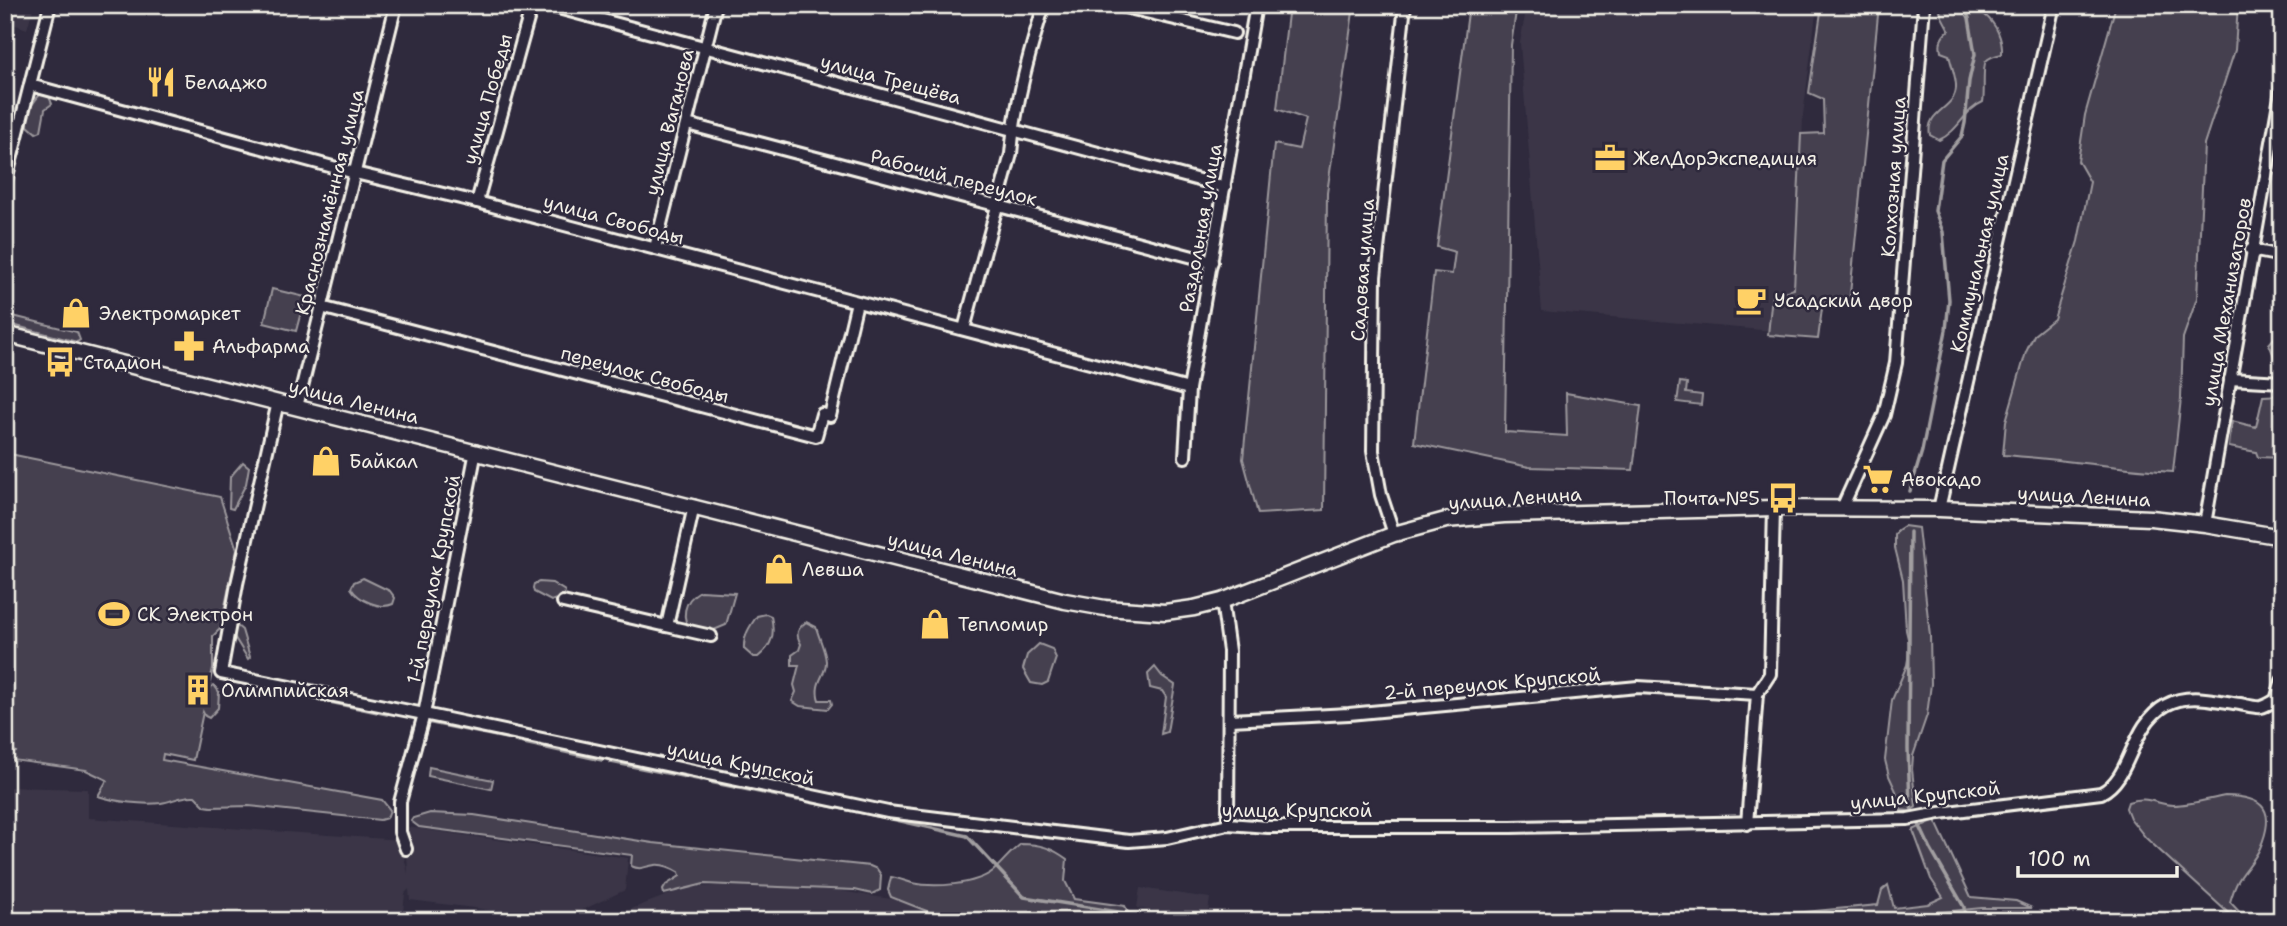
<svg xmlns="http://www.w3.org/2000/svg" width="2287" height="926" font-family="'Shantell Sans',sans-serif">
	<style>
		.built { fill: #3b3647 }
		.green { fill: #454050; stroke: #9c989c; stroke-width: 2 }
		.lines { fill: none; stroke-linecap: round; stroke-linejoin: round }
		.stream { stroke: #a19ea0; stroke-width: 3.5 }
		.minor-casing { stroke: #f4f1e8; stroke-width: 16 }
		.tertiary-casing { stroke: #f4f1e8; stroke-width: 19 }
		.minor { stroke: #2f2a3d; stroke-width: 10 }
		.tertiary { stroke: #2f2a3d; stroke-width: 14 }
		.labels { text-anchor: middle; stroke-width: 5; stroke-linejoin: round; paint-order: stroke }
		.street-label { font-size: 19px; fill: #f4f1e8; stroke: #2f2a3d }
		.poi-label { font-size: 19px; fill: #f4f1e8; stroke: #2f2a3d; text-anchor: start }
	</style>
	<rect width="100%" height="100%" fill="#2f2a3d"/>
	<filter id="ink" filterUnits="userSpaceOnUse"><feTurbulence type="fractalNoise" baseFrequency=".0143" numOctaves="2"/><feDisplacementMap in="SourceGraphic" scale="14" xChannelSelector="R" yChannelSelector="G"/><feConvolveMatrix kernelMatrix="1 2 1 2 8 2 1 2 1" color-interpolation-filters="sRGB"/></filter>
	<g filter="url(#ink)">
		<g class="built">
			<path d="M 5,5 L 34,5 L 27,29 L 5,21 Z"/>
			<path d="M 1527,5 L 1817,5 L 1803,115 L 1796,333 L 1542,311 L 1520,43 Z"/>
			<path d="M 5,787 L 88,789 L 88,818 L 400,840 L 408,874 L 406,827 L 628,858 L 625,890 L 563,919 L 410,900 L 409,889 L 405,893 L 402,921 L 5,921 Z"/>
			<path d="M 746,884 L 805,885 L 877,897 L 1056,921 L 600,921 L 686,888 Z"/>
			<path d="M 1140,888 L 1210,898 L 1207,919 L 1137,908 Z"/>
		</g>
		<g class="green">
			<path d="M 1289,5 L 1354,5 L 1327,193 L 1324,510 L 1258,514 L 1243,459 L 1274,144 L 1299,149 L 1306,119 L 1277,109 Z"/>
			<path d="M 1469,5 L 1517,5 L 1511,45 L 1505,432 L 1567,436 L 1566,393 L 1641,406 L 1633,470 L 1529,467 L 1414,443 L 1434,272 L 1452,274 L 1455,252 L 1437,247 Z"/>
			<path d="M 1822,5 L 1879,5 L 1849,304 L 1823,301 L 1818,339 L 1768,335 L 1772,295 L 1794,289 L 1801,134 L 1824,133 L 1823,99 L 1809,93 Z"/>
			<path d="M 1939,5 L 1984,5 L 1985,15 C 1996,24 2003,39 2002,54 C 1997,55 1989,57 1986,61 C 1982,66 1985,93 1983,102 C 1964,110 1959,131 1939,140 L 1930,135 C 1925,111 1955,109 1956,88 C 1957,79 1951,65 1949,55 L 1941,52 C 1939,42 1941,37 1949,30 L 1941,15 Z"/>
			<path d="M 2116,5 L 2238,5 L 2235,50 L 2204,144 L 2197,298 L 2183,338 L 2181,398 L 2173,472 C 2116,468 2060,459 2003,455 L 2006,421 L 2026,352 L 2034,335 L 2054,319 L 2078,241 L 2090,182 L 2078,161 L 2085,115 Z"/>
			<path d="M 43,92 L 48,94 L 52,104 L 45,109 L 41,131 L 36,133 L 28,126 C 27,111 32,102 43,92 Z"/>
			<path d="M 272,289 L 305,297 L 296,331 L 264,323 Z"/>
			<path d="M 5,314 L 77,332 L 80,340 L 77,342 L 5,323 Z"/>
			<path d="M 2282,329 L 2282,375 L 2269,344 Z"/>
			<path d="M 1680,382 L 1687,383 L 1686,393 L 1702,395 L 1701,405 L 1677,402 Z"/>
			<path d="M 2282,395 L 2282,458 L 2258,457 L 2256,452 L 2229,447 L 2232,421 L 2256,427 L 2263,396 Z"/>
			<path d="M 5,453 L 220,497 L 237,550 L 220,629 L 213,636 L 213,668 L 206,700 L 211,687 L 214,685 L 219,692 L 218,708 L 209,718 L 205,716 L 203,712 L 193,760 L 163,754 L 162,760 L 382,800 L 390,810 L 387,818 L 380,820 L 249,806 L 211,807 L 205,806 L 195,796 C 183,795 173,801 161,803 C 142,805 117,802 98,796 L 107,780 L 86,770 L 5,759 L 5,751 L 17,752 L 5,749 Z"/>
			<path d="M 243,462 L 249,467 L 246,484 L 233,509 L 229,508 L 230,477 Z"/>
			<path d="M 1904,526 L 1918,528 L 1930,636 L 1931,684 L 1927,715 L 1913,756 L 1912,769 L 1916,807 L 1910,811 L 1901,810 L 1898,803 L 1896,791 L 1889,776 L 1885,760 L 1892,700 L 1907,665 L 1910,647 L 1906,630 L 1903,580 L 1895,548 L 1895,535 L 1898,530 Z"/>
			<path d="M 363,578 L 390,591 L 395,598 L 393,604 C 380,610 358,600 351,588 L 354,582 Z"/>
			<path d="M 539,582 L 552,583 L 565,591 L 564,596 L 551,601 L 534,592 L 533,588 L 534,584 Z"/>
			<path d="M 700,591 L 735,593 L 726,625 L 714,630 L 693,632 C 679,619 684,600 700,591 Z"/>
			<path d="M 766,614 L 771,616 C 775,634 773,645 758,657 L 753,657 L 744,649 C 743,636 750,626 757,616 Z"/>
			<path d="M 806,622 L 816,627 C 819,638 825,650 826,661 C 827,675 813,682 819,700 L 831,700 L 832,704 L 828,709 L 800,706 L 792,701 L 796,692 L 794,685 L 799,665 L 792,665 L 792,655 L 799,650 L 801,644 C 795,634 797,629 806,622 Z"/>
			<path d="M 235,624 L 242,630 L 250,657 L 248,659 L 233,635 Z"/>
			<path d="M 1039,644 L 1052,649 L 1056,658 L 1048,682 L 1042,685 L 1031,683 L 1023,669 L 1027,655 Z"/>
			<path d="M 1155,667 L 1162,676 L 1175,685 L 1167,732 L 1161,734 L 1166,697 L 1162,691 L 1150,688 L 1148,674 Z"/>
			<path d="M 429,767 L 493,780 L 491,789 L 428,776 Z"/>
			<path d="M 2225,796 C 2265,796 2276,811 2260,848 C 2255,860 2244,870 2238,881 C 2234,888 2232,895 2230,902 L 2248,921 L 2237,921 L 2146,838 L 2130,818 L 2126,808 L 2128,802 C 2148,795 2156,805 2174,805 C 2190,805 2209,799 2225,796 Z"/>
			<path d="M 430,813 L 474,815 L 653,843 L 870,866 L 877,869 L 881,875 L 880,890 L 872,894 L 855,890 L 704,884 L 664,894 L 663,890 L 666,885 L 680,876 L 679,872 C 672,868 663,864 655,865 C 644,866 642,871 631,866 L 632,855 L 419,827 L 411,821 L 413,818 Z"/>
			<path d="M 1935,820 L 1971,897 L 2016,901 L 2032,908 L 1982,908 L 1852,921 L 1795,921 L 1795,913 L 1878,905 L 1882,890 L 1888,885 L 1894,908 L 1928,904 L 1943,897 L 1931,879 L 1913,830 Z"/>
			<path d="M 1021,844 C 1040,844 1052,848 1067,859 L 1065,881 L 1074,899 L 1125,906 L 1132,921 L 1059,921 L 1036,918 L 1035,921 L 947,919 L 891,897 L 888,890 L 891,877 C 898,878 905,881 912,883 C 934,888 975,885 993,871 C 1003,862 1010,852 1021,844 Z"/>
			<path d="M 1980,914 L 2029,916 L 2048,921 L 1974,921 Z"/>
		</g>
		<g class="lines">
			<g class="stream">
				<path d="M 1910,491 L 1922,451 L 1946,330 L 1949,300 L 1943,232 L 1935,211 L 1942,160 L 1962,136 L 1965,123 L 1969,81 L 1975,54 L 1969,18 L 1963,5"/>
				<path d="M 1910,532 L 1908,749 L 1910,805 L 1931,850 L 1964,907 L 1965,921"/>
				<path d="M 234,682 L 387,714"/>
				<path d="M 427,722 L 506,738"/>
				<path d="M 515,741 L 602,760"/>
				<path d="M 611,762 L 702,780"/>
				<path d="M 710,782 L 798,800"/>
				<path d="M 805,801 L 883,817"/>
				<path d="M 892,819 L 967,836 L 1024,897 L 1175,921"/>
			</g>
			<g class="minor-casing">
				<g id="minor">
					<path d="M 547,5 L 1225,187"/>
					<path d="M 1116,5 L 1234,33"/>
					<path d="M 30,85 L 355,173 L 477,202 L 1189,389"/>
					<path d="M 687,124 L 1212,262"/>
					<path d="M 5,184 L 50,5"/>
					<path d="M 477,202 L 532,5"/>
					<path d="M 655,248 L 716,5"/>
					<path d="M 2251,250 L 2282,256"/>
					<path d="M 321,307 L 816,436 L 822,414 L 830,416 L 857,302"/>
					<path d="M 964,329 L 1011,154 C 1015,103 1029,54 1044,5"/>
					<path d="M 2230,379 L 2282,382"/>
					<path d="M 278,402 L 237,584 L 221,673 L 424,714 L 888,812 L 1129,841 L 1167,838 L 1228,824 L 1268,827 L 1511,827 L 1908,819 L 1940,813 L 2101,793 C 2133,777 2129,726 2166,705 C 2189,692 2216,701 2240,704 C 2246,705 2255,708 2261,707 C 2266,706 2272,702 2276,700 L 2282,681"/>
					<path d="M 297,407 L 396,5"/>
					<path d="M 1185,457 L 1189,389 L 1256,5"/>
					<path d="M 1842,508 L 1884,415 L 1896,363 L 1924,5"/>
					<path d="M 1939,509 L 2054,5"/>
					<path d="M 2205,524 L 2282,85"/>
					<path d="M 1394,534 L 1381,495 L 1373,451 L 1375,277 L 1405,5"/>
					<path d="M 1222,601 L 1229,651 L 1228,824"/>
					<path d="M 563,602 L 667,626 L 694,506"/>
					<path d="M 667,626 L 711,636"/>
					<path d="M 1230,720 L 1349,714 L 1638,687 L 1757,694"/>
					<path d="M 1747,824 L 1757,694 L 1770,674 L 1774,508"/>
					<path d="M 406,849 L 400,832 L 400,802 L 424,714 L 476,451"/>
				</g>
			</g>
			<g class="tertiary-casing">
				<path id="tertiary" d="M 5,334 L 1065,601 L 1105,608 L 1165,612 L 1194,608 L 1222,601 L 1394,534 L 1446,520 L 1504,515 L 1774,508 L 1939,509 L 2151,518 L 2205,524 L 2282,537"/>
			</g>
			<use href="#minor" class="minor"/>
			<use href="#tertiary" class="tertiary"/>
		</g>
	</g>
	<defs>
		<g id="restaurant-bare" transform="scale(2.415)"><path d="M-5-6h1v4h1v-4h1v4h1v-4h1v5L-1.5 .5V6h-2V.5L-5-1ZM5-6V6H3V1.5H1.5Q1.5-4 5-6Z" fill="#ffd166" stroke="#2f2a3d" stroke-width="2.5" paint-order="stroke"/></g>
		<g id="office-bare" transform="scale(2.415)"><path d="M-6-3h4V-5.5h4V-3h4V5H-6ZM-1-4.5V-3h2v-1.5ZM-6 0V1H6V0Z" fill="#ffd166" stroke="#2f2a3d" stroke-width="2.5" paint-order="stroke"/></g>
		<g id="cafe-bare" transform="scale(2.415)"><path d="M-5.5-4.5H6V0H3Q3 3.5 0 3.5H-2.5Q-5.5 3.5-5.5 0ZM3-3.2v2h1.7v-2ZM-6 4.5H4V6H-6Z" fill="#ffd166" stroke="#2f2a3d" stroke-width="2.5" paint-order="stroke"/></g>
		<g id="shop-bare" transform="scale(2.415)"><path d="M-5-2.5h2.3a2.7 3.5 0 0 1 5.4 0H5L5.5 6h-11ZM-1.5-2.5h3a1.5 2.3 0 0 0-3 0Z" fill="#ffd166" stroke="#2f2a3d" stroke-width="2.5" paint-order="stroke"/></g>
		<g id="pharmacy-bare" transform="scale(2.415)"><path d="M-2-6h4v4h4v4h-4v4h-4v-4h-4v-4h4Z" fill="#ffd166" stroke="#2f2a3d" stroke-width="2.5" paint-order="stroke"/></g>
		<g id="bus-bare" transform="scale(2.415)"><path d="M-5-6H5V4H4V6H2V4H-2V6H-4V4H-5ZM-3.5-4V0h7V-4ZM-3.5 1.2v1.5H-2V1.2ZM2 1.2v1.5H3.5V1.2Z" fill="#ffd166" stroke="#2f2a3d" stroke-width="2.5" paint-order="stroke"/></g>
		<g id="supermarket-bare" transform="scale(2.415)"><path d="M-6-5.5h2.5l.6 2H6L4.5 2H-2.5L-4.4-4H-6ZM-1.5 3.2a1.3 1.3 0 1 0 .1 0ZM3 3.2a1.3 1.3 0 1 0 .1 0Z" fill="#ffd166" stroke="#2f2a3d" stroke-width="2.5" paint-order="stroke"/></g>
		<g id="stadium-bare" transform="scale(2.415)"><path d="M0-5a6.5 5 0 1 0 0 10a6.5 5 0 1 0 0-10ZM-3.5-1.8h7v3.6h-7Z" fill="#ffd166" stroke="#2f2a3d" stroke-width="2.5" paint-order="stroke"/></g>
		<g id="building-bare" transform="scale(2.415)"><path d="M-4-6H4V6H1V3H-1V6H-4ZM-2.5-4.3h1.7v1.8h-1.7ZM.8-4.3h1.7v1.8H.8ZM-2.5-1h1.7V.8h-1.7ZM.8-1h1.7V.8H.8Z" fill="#ffd166" stroke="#2f2a3d" stroke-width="2.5" paint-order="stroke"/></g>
	</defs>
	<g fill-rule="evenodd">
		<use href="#restaurant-bare" x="161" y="82"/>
		<use href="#office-bare" x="1610" y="158"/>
		<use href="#cafe-bare" x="1751" y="300"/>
		<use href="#shop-bare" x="76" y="313"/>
		<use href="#pharmacy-bare" x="189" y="346"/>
		<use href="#bus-bare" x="60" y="362"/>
		<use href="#shop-bare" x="326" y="461"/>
		<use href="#supermarket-bare" x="1878" y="479"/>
		<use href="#bus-bare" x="1783" y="498"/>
		<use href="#shop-bare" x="779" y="569"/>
		<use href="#stadium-bare" x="114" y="614"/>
		<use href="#shop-bare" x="935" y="624"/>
		<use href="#building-bare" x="198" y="690"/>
	</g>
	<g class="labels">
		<g class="street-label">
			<text transform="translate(891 79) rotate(15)" y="7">улица Трещёва</text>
			<text transform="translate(487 99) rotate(-74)" y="7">улица Победы</text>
			<text transform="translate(669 122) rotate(-76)" y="7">улица Ваганова</text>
			<text transform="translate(954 177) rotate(15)" y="7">Рабочий переулок</text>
			<text transform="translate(1893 177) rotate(-86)" y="7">Колхозная улица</text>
			<text transform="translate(329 202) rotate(-76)" y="7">Краснознамённая улица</text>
			<text transform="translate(614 219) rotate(15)" y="7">улица Свободы</text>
			<text transform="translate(1200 228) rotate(-80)" y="7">Раздольная улица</text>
			<text transform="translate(1979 253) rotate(-77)" y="7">Коммунальная улица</text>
			<text transform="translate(1362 270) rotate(-86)" y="7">Садовая улица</text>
			<text transform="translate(2226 302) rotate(-80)" y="7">улица Механизаторов</text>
			<text transform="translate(645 374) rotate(15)" y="7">переулок Свободы</text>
			<text transform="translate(354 401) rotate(14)" y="7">улица Ленина</text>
			<text transform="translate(2084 496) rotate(3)" y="7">улица Ленина</text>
			<text transform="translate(1515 498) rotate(-4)" y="7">улица Ленина</text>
			<text transform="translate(953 554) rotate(14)" y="7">улица Ленина</text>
			<text transform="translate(433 579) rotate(-79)" y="7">1-й переулок Крупской</text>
			<text transform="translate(1492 683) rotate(-5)" y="7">2-й переулок Крупской</text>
			<text transform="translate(741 763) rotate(12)" y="7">улица Крупской</text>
			<text transform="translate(1925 795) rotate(-6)" y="7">улица Крупской</text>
			<text x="1297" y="817">улица Крупской</text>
		</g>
		<g class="poi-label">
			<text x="184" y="89">Беладжо</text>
			<text x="1633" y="165">ЖелДорЭкспедиция</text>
			<text x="1774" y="307">Усадский двор</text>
			<text x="99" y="320">Электромаркет</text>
			<text x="212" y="353">Альфарма</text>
			<text x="83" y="369">Стадион</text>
			<text x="349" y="468">Байкал</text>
			<text x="1901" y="486">Авокадо</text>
			<text x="1760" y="505" text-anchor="end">Почта №5</text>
			<text x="802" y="576">Левша</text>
			<text x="137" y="621">СК Электрон</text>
			<text x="958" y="631">Тепломир</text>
			<text x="221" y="697">Олимпийская</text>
		</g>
	</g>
	<rect width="2287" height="926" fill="none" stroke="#2f2a3d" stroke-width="28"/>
	<rect x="14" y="14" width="2259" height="898" fill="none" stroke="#f4f1e8" stroke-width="2.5" filter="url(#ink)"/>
	<path d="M2018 866v10h159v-10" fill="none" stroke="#f4f1e8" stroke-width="3.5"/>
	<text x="2028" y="866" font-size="21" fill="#f4f1e8" stroke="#2f2a3d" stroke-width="5" paint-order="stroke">100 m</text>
</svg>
